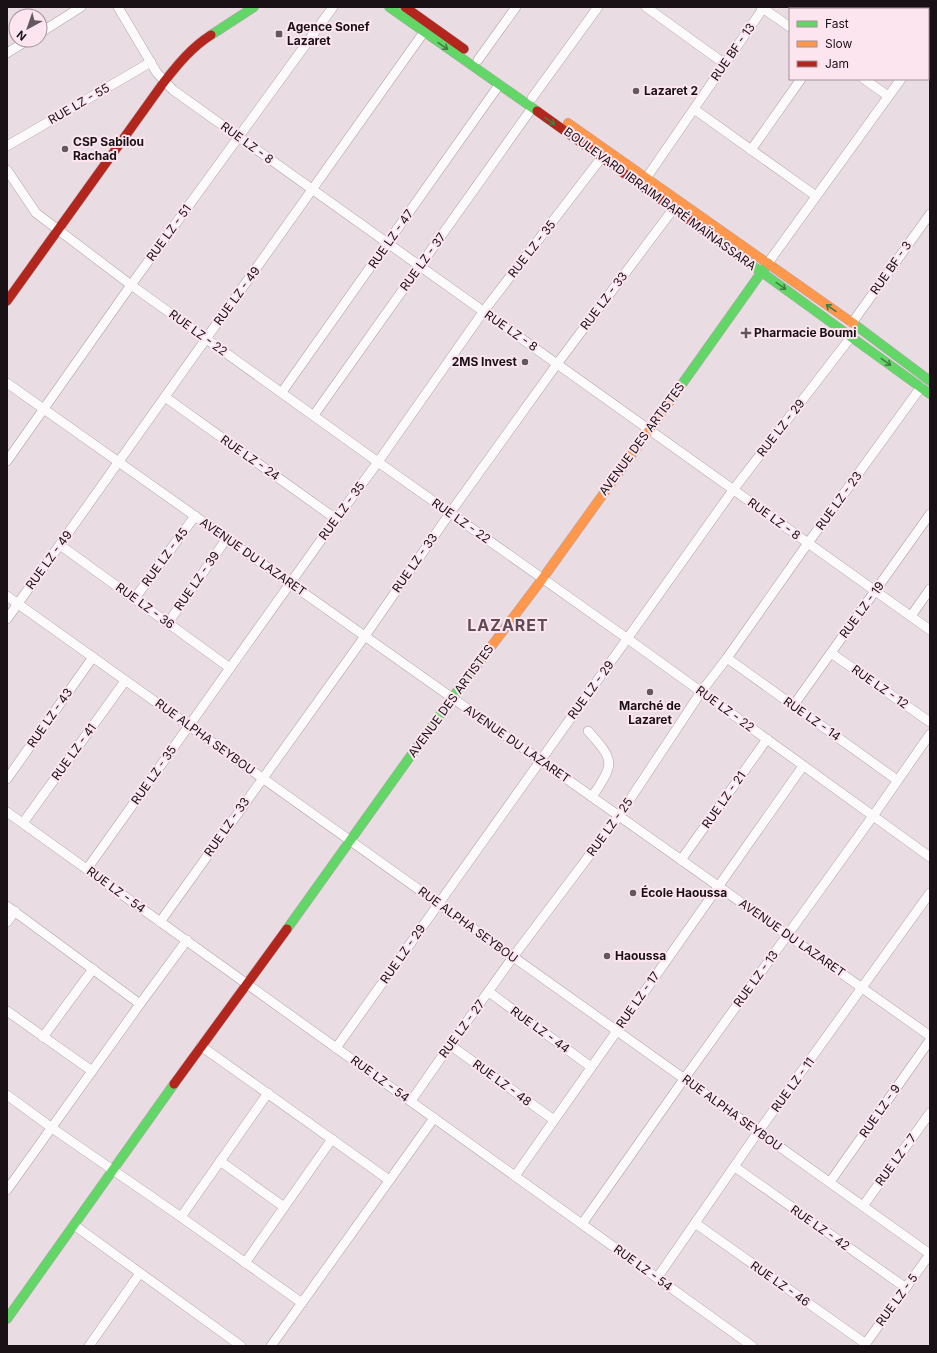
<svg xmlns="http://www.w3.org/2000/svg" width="937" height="1353" font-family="Inter,sans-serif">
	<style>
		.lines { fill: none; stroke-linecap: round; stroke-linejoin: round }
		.street-casing { stroke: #aea4a9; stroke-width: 10 }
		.fast-casing { stroke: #aea4a9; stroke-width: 10 }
		.slow-casing { stroke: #aea4a9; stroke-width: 10 }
		.jam-casing { stroke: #aea4a9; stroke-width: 10 }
		.street { stroke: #fcfafb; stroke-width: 9 }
		.fast { stroke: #63d668; stroke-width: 9 }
		.slow { stroke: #ff974d; stroke-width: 9 }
		.jam { stroke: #b3261e; stroke-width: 9 }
		.oneway { stroke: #427d43 }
		.poi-dot { fill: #62585d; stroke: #fde5ef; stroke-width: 1.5 }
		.labels { text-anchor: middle; stroke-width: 4; stroke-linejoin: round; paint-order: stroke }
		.poi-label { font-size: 12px; font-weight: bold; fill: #191115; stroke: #fde5ef; text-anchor: start }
		.street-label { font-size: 12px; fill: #191115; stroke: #fde5ef }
		.district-label { font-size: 16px; font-weight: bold; letter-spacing: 1px; fill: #5f4b54; stroke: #fde5ef }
	</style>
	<rect width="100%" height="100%" fill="#e9dde3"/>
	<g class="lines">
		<g class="street-casing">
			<g id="street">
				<path d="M 118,7 L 157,73 L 173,90 L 930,630"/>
				<path d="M 646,7 L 725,64"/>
				<path d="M 761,7 L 790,27"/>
				<path d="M 40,33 L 81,7"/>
				<path d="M 928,41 L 930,38"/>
				<path d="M 7,53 L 28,40"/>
				<path d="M 478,60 L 516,7"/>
				<path d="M 864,79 L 888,96"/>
				<path d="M 532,98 L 598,7"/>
				<path d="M 694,109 L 816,196"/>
				<path d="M 7,146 L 151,62"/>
				<path d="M 751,150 L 801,79"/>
				<path d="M 7,170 L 36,213 L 131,285 L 378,462 L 628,639 L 930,857"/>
				<path d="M 647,177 L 764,7"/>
				<path d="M 768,263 L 901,79"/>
				<path d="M 852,323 L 930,214"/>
				<path d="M 7,383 L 930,1036"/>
				<path d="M 282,392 L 499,85"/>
				<path d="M 165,397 L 336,519"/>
				<path d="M 314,415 L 532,108"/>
				<path d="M 7,461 L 131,285 L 333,7"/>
				<path d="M 60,545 L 230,668"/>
				<path d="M 7,596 L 930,1254"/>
				<path d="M 135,598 L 195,516"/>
				<path d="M 911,616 L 930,589"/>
				<path d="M 7,619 L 424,32"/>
				<path d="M 168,623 L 227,538"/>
				<path d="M 831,653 L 930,722"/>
				<path d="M 727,658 L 897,780"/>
				<path d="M 793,706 L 930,514"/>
				<path d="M 588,731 C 616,762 614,763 592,797"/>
				<path d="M 7,779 L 93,657"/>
				<path d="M 7,812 L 752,1346"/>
				<path d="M 23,823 L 125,681"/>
				<path d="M 681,860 L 767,739"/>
				<path d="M 87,869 L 336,519 L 378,462 L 483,312 L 602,157"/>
				<path d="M 7,906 L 140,1004"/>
				<path d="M 7,922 L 15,911"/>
				<path d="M 160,922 L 365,636 L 450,513 L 557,364 L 674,208"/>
				<path d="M 489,992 L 591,1067"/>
				<path d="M 7,1011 L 92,1071"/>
				<path d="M 43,1037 L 93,969"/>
				<path d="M 450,1045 L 554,1120"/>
				<path d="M 201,1046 L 389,1180"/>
				<path d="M 336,1048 L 733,490 L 851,337"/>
				<path d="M 7,1095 L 52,1128 L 181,1217 L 302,1303"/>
				<path d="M 411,1101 L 450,1045 L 513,957 L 619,816 L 701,692 L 727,658 L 808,543 L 921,387"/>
				<path d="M 220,1161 L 284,1207"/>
				<path d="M 735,1167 L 906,1288"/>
				<path d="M 515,1176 L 803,766"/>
				<path d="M 830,1182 L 930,1040"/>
				<path d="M 7,1190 L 140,1004 L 187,940"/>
				<path d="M 863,1206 L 930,1113"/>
				<path d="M 181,1217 L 268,1093"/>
				<path d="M 695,1223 L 866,1344"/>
				<path d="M 582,1224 L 684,1079 L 873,816 L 930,734"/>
				<path d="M 74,1225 L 241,1346"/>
				<path d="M 245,1263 L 332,1139"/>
				<path d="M 657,1278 L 758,1132 L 930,893"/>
				<path d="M 89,1346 L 140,1273"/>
				<path d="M 271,1346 L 434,1118"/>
				<path d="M 864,1346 L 930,1254"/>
			</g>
		</g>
		<g class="fast-casing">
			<g id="fast">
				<path d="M 389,7 L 537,111"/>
				<path d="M 211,35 L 254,7"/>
				<path d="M 713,237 L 930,394"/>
				<path d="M 854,324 L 930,381"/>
				<path d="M 670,401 L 768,263"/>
				<path d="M 287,929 L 452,698 L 484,656"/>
				<path d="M 7,1319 L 174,1084"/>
			</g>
		</g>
		<g class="slow-casing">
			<g id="slow">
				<path d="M 568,123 L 854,324"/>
				<path d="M 484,656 L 543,578 L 670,401"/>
			</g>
		</g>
		<g class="jam-casing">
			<g id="jam">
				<path d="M 405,7 L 464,49"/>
				<path d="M 537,111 L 713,237"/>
				<path d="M 7,301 L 164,82 C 178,64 192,47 211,35"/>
				<path d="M 174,1084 L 287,929"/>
			</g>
		</g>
		<use href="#street" class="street"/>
		<use href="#fast" class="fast"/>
		<use href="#slow" class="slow"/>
		<use href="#jam" class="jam"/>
	</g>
	<defs><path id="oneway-shaft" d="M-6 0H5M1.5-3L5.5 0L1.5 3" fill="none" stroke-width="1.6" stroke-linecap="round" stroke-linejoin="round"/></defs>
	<g class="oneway">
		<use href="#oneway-shaft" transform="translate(443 46) rotate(35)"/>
		<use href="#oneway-shaft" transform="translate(550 121) rotate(35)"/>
		<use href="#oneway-shaft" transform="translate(781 286) rotate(36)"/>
		<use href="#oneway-shaft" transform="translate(831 308) rotate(-145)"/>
		<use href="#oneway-shaft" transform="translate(886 362) rotate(36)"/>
	</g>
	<g class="poi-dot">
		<rect x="275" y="30" width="8" height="8" rx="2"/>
		<circle cx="636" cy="91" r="4"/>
		<circle cx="65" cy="149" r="4"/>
		<path d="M744 327h4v4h4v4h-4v4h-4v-4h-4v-4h4z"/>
		<circle cx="525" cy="362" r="4"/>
		<circle cx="650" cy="692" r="4"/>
		<circle cx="633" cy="893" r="4"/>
		<circle cx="607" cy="956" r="4"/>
	</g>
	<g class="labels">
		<g class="poi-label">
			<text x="287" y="31">Agence Sonef<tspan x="287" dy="14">Lazaret</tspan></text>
			<text x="644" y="95">Lazaret 2</text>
			<text x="73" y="146">CSP Sabilou<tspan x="73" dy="14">Rachad</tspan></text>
			<text x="754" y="337">Pharmacie Boumi</text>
			<text x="517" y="366" text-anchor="end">2MS Invest</text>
			<text x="650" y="710" text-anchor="middle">Marché de<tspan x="650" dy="14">Lazaret</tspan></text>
			<text x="641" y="897">École Haoussa</text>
			<text x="615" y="960">Haoussa</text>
		</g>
		<g class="street-label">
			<text transform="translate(733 52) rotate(-55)" y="4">RUE BF - 13</text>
			<text transform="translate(79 104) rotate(-30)" y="4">RUE LZ - 55</text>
			<text transform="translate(247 143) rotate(36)" y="4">RUE LZ - 8</text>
			<text transform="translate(660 199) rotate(36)" y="4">BOULEVARD IBRAIM BARÉ MAÏNASSARA</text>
			<text transform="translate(169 233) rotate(-54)" y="4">RUE LZ - 51</text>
			<text transform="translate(391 239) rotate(-55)" y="4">RUE LZ - 47</text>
			<text transform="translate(532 249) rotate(-52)" y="4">RUE LZ - 35</text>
			<text transform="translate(423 262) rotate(-54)" y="4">RUE LZ - 37</text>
			<text transform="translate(891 268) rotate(-55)" y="4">RUE BF - 3</text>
			<text transform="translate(237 296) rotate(-54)" y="4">RUE LZ - 49</text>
			<text transform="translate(604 301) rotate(-53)" y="4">RUE LZ - 33</text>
			<text transform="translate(511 331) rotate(35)" y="4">RUE LZ - 8</text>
			<text transform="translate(198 333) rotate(36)" y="4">RUE LZ - 22</text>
			<text transform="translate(781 428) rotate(-52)" y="4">RUE LZ - 29</text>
			<text transform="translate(642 439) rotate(-54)" y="4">AVENUE DES ARTISTES</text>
			<text transform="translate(250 458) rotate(35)" y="4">RUE LZ - 24</text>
			<text transform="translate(839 501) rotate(-54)" y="4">RUE LZ - 23</text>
			<text transform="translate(342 511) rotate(-54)" y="4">RUE LZ - 35</text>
			<text transform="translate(774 519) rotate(36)" y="4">RUE LZ - 8</text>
			<text transform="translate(461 521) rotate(35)" y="4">RUE LZ - 22</text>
			<text transform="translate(165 557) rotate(-54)" y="4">RUE LZ - 45</text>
			<text transform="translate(253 557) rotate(35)" y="4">AVENUE DU LAZARET</text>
			<text transform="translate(49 560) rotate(-54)" y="4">RUE LZ - 49</text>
			<text transform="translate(415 563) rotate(-55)" y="4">RUE LZ - 33</text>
			<text transform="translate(197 581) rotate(-55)" y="4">RUE LZ - 39</text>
			<text transform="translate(145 606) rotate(36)" y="4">RUE LZ - 36</text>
			<text transform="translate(862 610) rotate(-54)" y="4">RUE LZ - 19</text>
			<text transform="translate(880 687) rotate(35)" y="4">RUE LZ - 12</text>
			<text transform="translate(591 690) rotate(-54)" y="4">RUE LZ - 29</text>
			<text transform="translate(451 701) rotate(-54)" y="4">AVENUE DES ARTISTES</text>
			<text transform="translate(725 709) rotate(36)" y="4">RUE LZ - 22</text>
			<text transform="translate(50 718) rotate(-55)" y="4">RUE LZ - 43</text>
			<text transform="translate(812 719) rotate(35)" y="4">RUE LZ - 14</text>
			<text transform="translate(205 737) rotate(36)" y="4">RUE ALPHA SEYBOU</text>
			<text transform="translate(517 744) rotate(35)" y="4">AVENUE DU LAZARET</text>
			<text transform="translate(74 752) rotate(-54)" y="4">RUE LZ - 41</text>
			<text transform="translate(154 775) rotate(-55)" y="4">RUE LZ - 35</text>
			<text transform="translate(724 800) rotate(-55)" y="4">RUE LZ - 21</text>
			<text transform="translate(227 827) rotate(-55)" y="4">RUE LZ - 33</text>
			<text transform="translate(610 827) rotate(-54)" y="4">RUE LZ - 25</text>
			<text transform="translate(116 890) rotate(36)" y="4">RUE LZ - 54</text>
			<text transform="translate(468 925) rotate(36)" y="4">RUE ALPHA SEYBOU</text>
			<text transform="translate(792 938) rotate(35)" y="4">AVENUE DU LAZARET</text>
			<text transform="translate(403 954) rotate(-55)" y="4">RUE LZ - 29</text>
			<text transform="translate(756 979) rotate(-54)" y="4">RUE LZ - 13</text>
			<text transform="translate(638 1000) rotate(-55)" y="4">RUE LZ - 17</text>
			<text transform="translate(462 1029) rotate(-54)" y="4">RUE LZ - 27</text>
			<text transform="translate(540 1030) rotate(36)" y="4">RUE LZ - 44</text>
			<text transform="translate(380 1079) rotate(36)" y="4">RUE LZ - 54</text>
			<text transform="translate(502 1083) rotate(36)" y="4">RUE LZ - 48</text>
			<text transform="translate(793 1085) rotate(-54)" y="4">RUE LZ - 11</text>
			<text transform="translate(880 1111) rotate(-55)" y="4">RUE LZ - 9</text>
			<text transform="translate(732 1113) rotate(36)" y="4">RUE ALPHA SEYBOU</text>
			<text transform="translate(896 1160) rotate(-54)" y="4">RUE LZ - 7</text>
			<text transform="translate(820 1228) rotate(35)" y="4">RUE LZ - 42</text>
			<text transform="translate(643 1268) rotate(36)" y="4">RUE LZ - 54</text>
			<text transform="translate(780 1284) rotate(35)" y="4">RUE LZ - 46</text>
			<text transform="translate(897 1300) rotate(-54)" y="4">RUE LZ - 5</text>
		</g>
		<g class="district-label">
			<text x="508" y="631">LAZARET</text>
		</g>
	</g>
	<rect width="937" height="1353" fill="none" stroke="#191115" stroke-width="16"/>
	<rect x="789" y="8" width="140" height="72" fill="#fde5ef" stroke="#a29098"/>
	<rect x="797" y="21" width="20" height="6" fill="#63d668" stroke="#a29098"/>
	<text x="825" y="28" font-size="12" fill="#191115">Fast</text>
	<rect x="797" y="41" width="20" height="6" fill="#ff974d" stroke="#a29098"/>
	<text x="825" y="48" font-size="12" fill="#191115">Slow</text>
	<rect x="797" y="61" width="20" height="6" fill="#b3261e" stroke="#a29098"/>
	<text x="825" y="68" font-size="12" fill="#191115">Jam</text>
	<g transform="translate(28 28) rotate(220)"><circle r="19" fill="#fde5ef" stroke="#a29098"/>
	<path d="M0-3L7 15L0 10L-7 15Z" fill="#62585d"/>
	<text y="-6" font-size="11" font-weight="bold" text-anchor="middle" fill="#191115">N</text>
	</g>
</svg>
